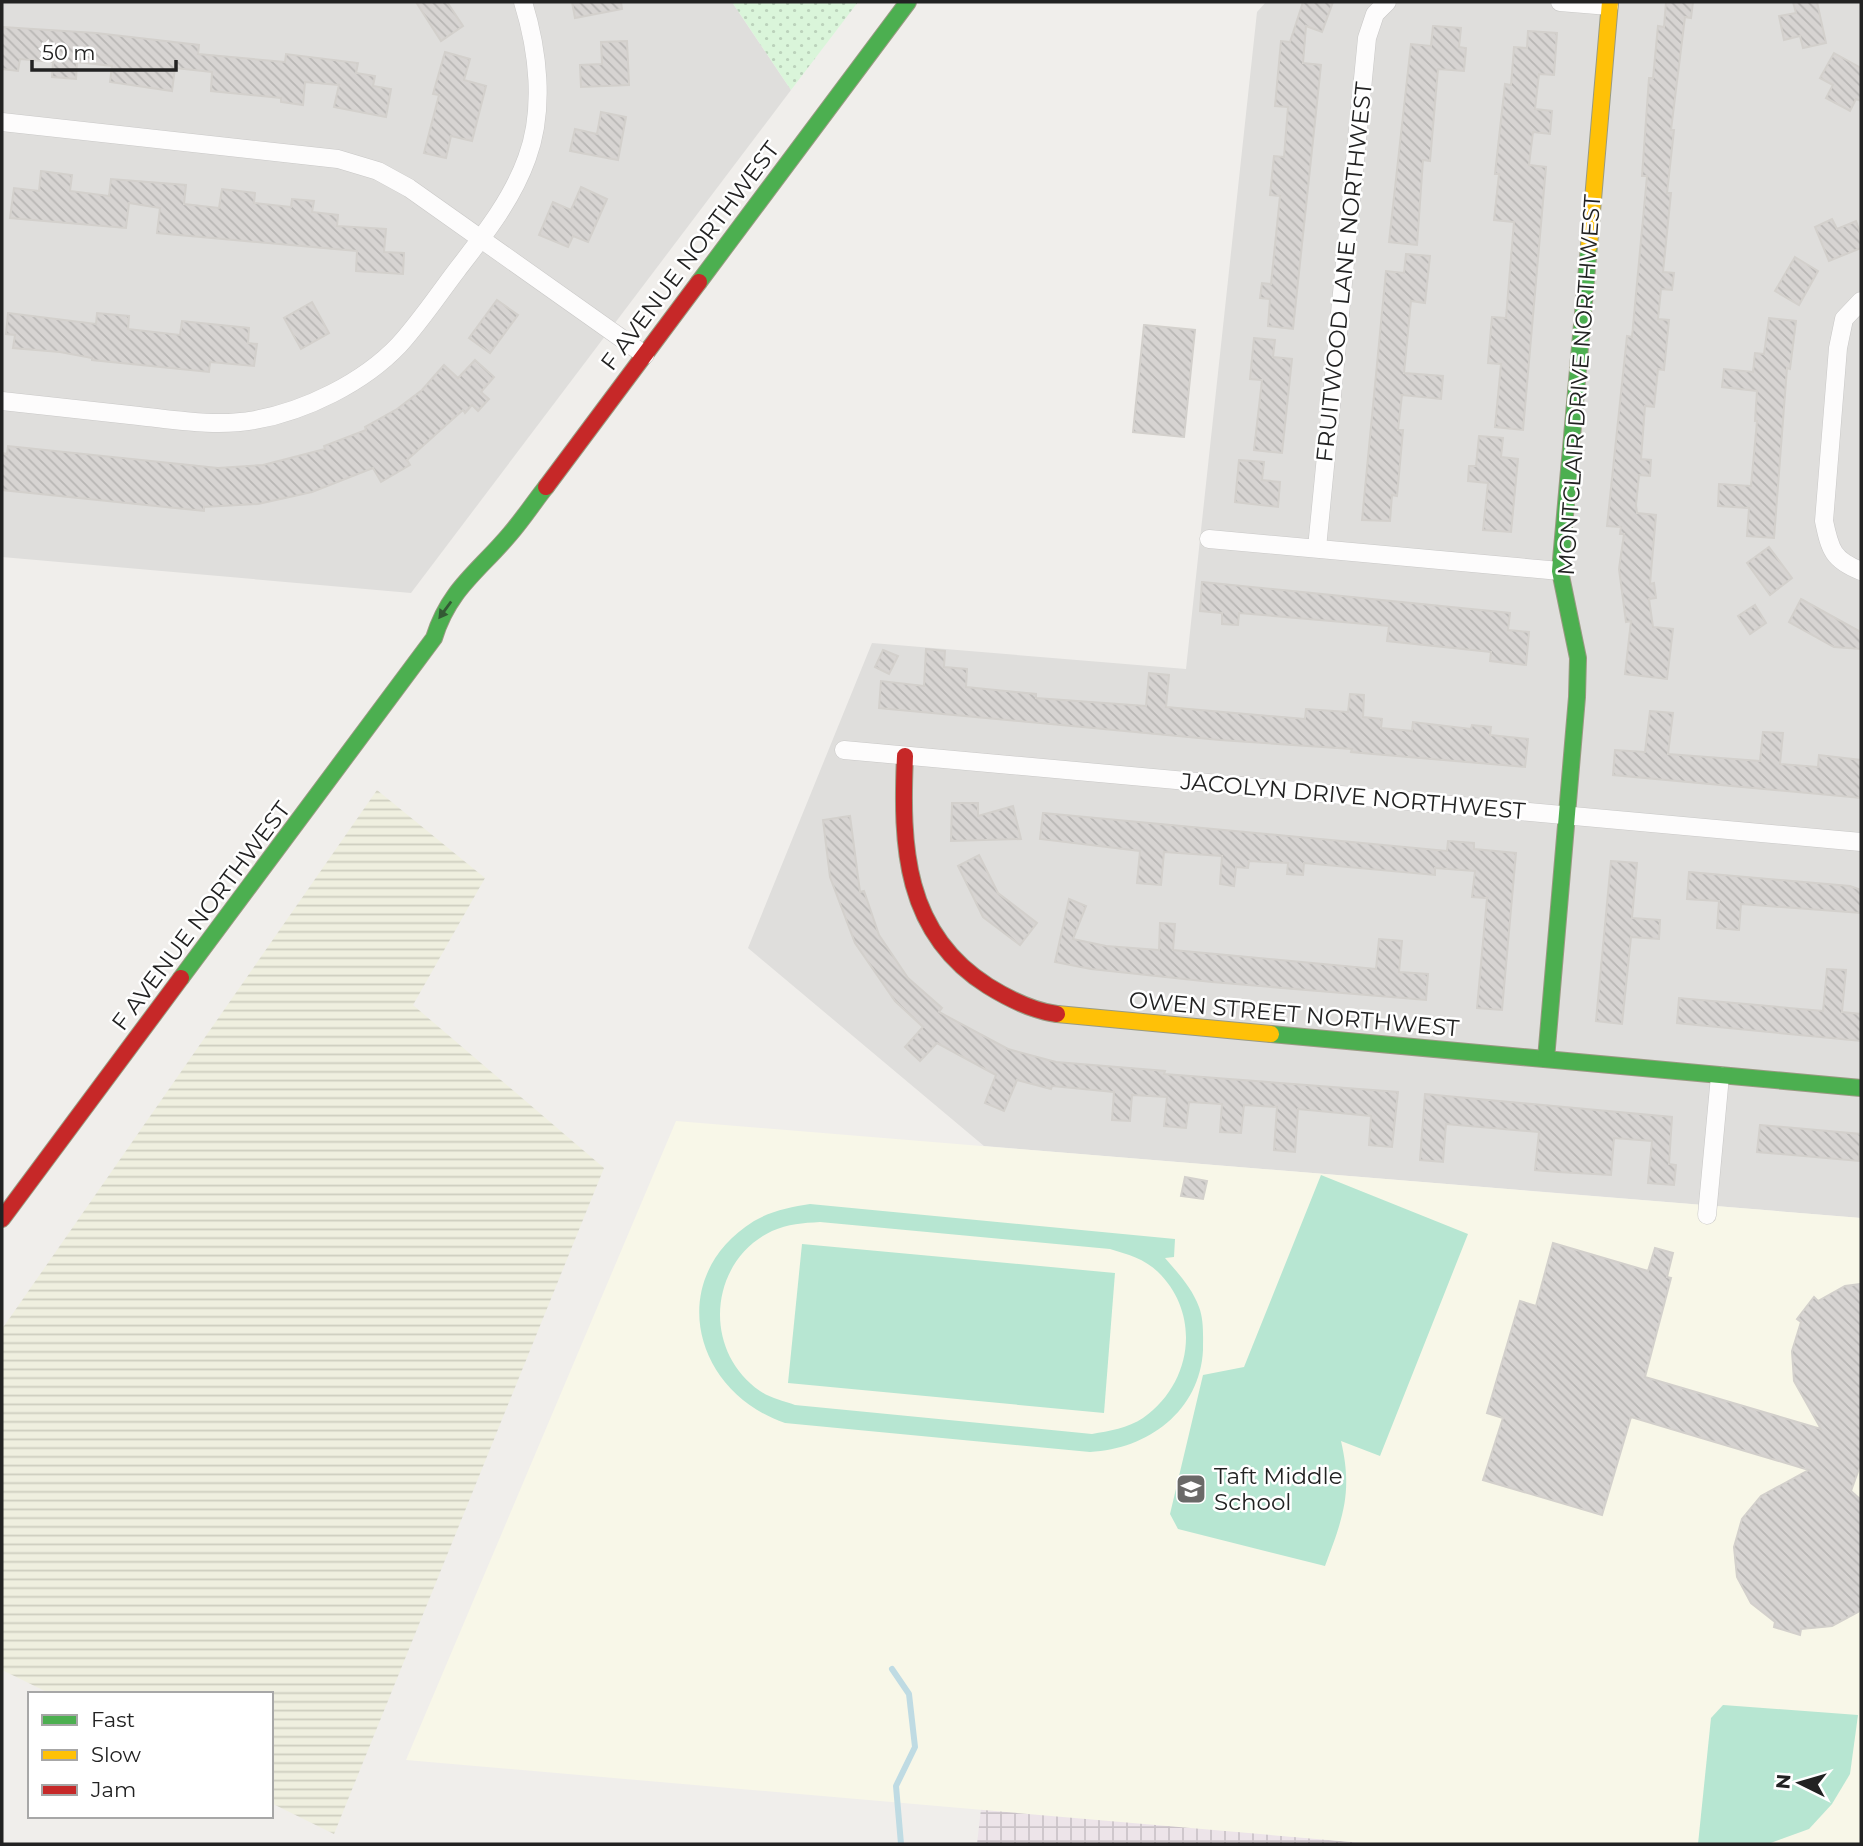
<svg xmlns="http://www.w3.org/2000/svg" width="1863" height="1846" font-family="Montserrat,sans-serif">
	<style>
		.residential { fill: #dfdedc }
		.industrial { fill: url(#industrial-grid) }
		.education { fill: #f8f7e8 }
		.farmland { fill: url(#farmland-rules) }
		.park { fill: url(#park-dots) }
		.pitch { fill: #b7e6d2; fill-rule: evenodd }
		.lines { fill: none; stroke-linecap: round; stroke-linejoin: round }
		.stream { stroke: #bfdbe3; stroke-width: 6 }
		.building { fill: url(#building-back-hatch); stroke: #d3d0cc; stroke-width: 2 }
		.street-casing { stroke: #c9c8c7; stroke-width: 19 }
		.fast-casing { stroke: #999a82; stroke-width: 18 }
		.slow-casing { stroke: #999a82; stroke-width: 18 }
		.jam-casing { stroke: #999a82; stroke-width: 18 }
		.street { stroke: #fdfcfc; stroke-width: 18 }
		.fast { stroke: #4caf50; stroke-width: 16 }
		.slow { stroke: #ffc107; stroke-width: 16 }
		.jam { stroke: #c62828; stroke-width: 16 }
		.oneway { fill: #335a34 }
		.labels { text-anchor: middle; stroke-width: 5; stroke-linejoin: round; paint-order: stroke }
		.street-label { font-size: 23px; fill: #222; stroke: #fff }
		.poi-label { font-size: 23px; fill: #222; stroke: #fff; text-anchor: start }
	</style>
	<defs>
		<pattern id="industrial-grid" width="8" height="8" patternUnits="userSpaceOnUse" patternTransform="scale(1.75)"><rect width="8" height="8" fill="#ede4e9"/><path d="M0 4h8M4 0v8" fill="none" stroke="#cbc3c8"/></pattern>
		<pattern id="farmland-rules" width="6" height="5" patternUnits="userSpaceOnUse" patternTransform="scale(1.75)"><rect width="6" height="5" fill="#efefdf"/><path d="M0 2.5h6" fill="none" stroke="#cdcdbf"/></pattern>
		<pattern id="park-dots" width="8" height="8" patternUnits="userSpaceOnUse" patternTransform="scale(1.75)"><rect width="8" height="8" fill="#daf5da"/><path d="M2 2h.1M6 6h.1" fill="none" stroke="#bbd2bb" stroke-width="1.8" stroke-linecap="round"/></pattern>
		<pattern id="building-back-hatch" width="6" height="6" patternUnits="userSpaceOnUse" patternTransform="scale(1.75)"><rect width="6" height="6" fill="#d7d4d2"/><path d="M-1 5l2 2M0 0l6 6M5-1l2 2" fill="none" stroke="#b8b6b4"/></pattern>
	</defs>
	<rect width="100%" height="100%" fill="#f0eeeb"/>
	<g class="residential">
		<path d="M 2,2 L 732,2 L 791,90 L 411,593 L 2,557 Z"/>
		<path d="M 1266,2 L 1861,2 L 1861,1218 L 984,1146 L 748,948 L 872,643 L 1186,669 L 1257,12 Z"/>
	</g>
	<path class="industrial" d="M 981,1809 L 1375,1844 L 977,1844 Z"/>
	<path class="education" d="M 676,1121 L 1861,1218 L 1861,1844 L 1375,1844 L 406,1760 Z"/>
	<path class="farmland" d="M 377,790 L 485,878 L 413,1005 L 604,1168 L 334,1834 L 271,1803 L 271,1694 L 51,1694 L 2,1670 L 2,1329 Z"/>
	<path class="park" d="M 732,2 L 858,2 L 791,90 Z"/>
	<g class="pitch">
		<path d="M 1321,1175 L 1468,1234 L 1380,1456 L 1341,1441 C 1353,1492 1343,1518 1325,1566 L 1178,1529 L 1170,1514 L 1203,1375 L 1244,1367 Z"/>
		<path d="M 810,1204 L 1175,1239 L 1174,1257 L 1165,1258 C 1178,1273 1192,1288 1199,1307 C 1204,1320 1203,1336 1203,1350 C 1200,1411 1148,1449 1090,1452 L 785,1423 C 691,1391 665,1276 754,1221 C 771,1211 791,1207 810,1204 ZM 820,1222 L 1110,1249 C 1127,1254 1145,1259 1158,1272 C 1202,1315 1192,1384 1143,1418 C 1128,1428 1109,1431 1092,1434 L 795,1405 C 784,1401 770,1398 760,1391 C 702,1351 708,1262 772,1231 C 788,1224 803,1223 820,1222 Z"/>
		<path d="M 802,1244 L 1115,1273 L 1104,1413 L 788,1383 Z"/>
		<path d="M 1723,1705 L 1858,1715 L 1850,1774 L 1832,1804 L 1809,1829 L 1768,1844 L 1698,1844 L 1711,1718 Z"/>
	</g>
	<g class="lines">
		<path class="stream" d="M 892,1669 L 909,1694 L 915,1747 L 896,1786 L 901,1844"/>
	</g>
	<g class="building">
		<path d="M 416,2 L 447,2 L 463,26 L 441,41 Z"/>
		<path d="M 572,2 L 621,2 L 622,9 L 575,18 Z"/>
		<path d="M 1303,2 L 1333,2 L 1322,32 L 1306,26 L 1303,63 L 1321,65 L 1293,329 L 1268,326 L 1270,299 L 1260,298 L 1262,283 L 1271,284 L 1280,196 L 1270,195 L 1274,156 L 1284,157 L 1288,107 L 1275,106 L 1281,41 L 1290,42 Z"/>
		<path d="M 1666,2 L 1693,2 L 1691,18 L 1685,17 L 1671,130 L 1674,130 L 1667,193 L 1671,193 L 1663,272 L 1674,273 L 1672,290 L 1661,289 L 1658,319 L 1669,320 L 1664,370 L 1658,369 L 1654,407 L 1645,406 L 1641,459 L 1651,460 L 1650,476 L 1639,475 L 1636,505 L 1637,513 L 1656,515 L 1650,584 L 1654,583 L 1656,598 L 1649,599 L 1653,627 L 1673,629 L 1667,679 L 1625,674 L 1631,621 L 1626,622 L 1619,569 L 1624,534 L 1620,534 L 1621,527 L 1607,526 L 1627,336 L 1632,337 L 1647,176 L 1642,176 L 1649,78 L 1653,78 L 1658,26 L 1664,27 Z"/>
		<path d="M 1793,2 L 1817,2 L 1826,43 L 1803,48 L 1800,36 L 1784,40 L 1779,16 L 1796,13 Z"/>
		<path d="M 1433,26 L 1461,28 L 1459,47 L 1466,48 L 1464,71 L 1438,69 L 1430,161 L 1423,160 L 1417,245 L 1389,242 L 1411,44 L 1431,46 Z"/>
		<path d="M 2,27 L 96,33 L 199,45 L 198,54 L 285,62 L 286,54 L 358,63 L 356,73 L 375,76 L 373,86 L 391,89 L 386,117 L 334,107 L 339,85 L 305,82 L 303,105 L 281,102 L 281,98 L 211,91 L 212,72 L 175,68 L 172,91 L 110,82 L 112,66 L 77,62 L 76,79 L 52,77 L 53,62 L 20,59 L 18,71 L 2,69 Z"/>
		<path d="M 1528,31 L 1557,33 L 1554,75 L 1539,74 L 1535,109 L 1552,111 L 1550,134 L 1533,132 L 1529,165 L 1546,167 L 1523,430 L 1495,427 L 1501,364 L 1488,363 L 1492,317 L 1506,318 L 1514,222 L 1494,220 L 1499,174 L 1495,174 L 1505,84 L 1511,85 L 1514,47 L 1527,48 Z"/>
		<path d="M 627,41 L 629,85 L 581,87 L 580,65 L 602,64 L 601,42 Z"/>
		<path d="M 445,52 L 470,59 L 464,80 L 486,86 L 472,141 L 451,136 L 446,158 L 424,153 L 439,95 L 433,94 Z"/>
		<path d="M 1834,53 L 1861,68 L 1861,101 L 1856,99 L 1850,111 L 1826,98 L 1833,85 L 1820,78 Z"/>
		<path d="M 601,112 L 626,117 L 618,160 L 570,151 L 575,129 L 597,134 Z"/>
		<path d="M 41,171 L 72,175 L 70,191 L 109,196 L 111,179 L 186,185 L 184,204 L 219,208 L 222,189 L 255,193 L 254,203 L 291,207 L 292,199 L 314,201 L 312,212 L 338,215 L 337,226 L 386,229 L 384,252 L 404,253 L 403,274 L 356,271 L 357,251 L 157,233 L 160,208 L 129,203 L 126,228 L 10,218 L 14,188 L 39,191 Z"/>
		<path d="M 581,187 L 607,199 L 588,242 L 573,236 L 568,247 L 539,235 L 553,202 L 571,210 Z"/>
		<path d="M 1832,219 L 1837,229 L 1856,221 L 1861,235 L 1861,248 L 1829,261 L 1815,227 Z"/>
		<path d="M 1406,254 L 1430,256 L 1425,303 L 1411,301 L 1404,373 L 1443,376 L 1441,399 L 1402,395 L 1398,430 L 1403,430 L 1397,496 L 1392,495 L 1390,521 L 1362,520 L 1386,271 L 1404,273 Z"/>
		<path d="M 1795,257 L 1818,271 L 1799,305 L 1775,291 Z"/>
		<path d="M 497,300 L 518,315 L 490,353 L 469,338 Z"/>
		<path d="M 312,302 L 329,333 L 301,349 L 284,318 Z"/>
		<path d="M 8,313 L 96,324 L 97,313 L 129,316 L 128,329 L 180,335 L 182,321 L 249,328 L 248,343 L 257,344 L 254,366 L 210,362 L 209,372 L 92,360 L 92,358 L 60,352 L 13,348 L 15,335 L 6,334 Z"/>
		<path d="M 1769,318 L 1796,321 L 1790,369 L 1787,368 L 1774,538 L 1747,536 L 1749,508 L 1718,506 L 1719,484 L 1751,486 L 1757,421 L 1755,421 L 1757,391 L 1722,387 L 1724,369 L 1753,372 L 1755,353 L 1764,354 Z"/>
		<path d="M 1144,325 L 1195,330 L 1184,437 L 1133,432 Z"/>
		<path d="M 1254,338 L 1275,340 L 1273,357 L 1292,359 L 1282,453 L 1254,450 L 1262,380 L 1250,379 Z"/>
		<path d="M 475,360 L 494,377 L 481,392 L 489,399 L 478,411 L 472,405 L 465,413 L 463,410 L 407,460 L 410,465 L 381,482 L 373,468 L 312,492 L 258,504 L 204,507 L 204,511 L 2,490 L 2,453 L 7,454 L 8,446 L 218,468 L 263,465 L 325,449 L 324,446 L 366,430 L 365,427 L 397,409 L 422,390 L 444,365 L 458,378 Z"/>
		<path d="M 1479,436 L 1503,438 L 1501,457 L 1518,459 L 1511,532 L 1483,530 L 1488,483 L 1468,481 L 1469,466 L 1476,466 Z"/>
		<path d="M 1239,460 L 1264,462 L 1262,480 L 1280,482 L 1278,507 L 1235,502 Z"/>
		<path d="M 1769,547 L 1792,578 L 1770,595 L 1747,563 Z"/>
		<path d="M 1202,582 L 1510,613 L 1508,630 L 1529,632 L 1526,665 L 1490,661 L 1491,652 L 1387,641 L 1389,626 L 1239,613 L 1238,625 L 1222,624 L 1222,613 L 1200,611 Z"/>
		<path d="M 1801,599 L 1861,632 L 1861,649 L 1834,647 L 1789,622 Z"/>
		<path d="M 1755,605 L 1766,623 L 1750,634 L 1738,616 Z"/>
		<path d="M 926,649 L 945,651 L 944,667 L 967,669 L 966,687 L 1036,694 L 1036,698 L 1146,706 L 1149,673 L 1169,675 L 1166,707 L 1305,719 L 1306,709 L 1348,712 L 1350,694 L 1364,695 L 1363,717 L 1382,719 L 1381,728 L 1412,731 L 1413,722 L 1471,729 L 1472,725 L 1491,727 L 1490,735 L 1528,739 L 1525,767 L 1351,752 L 1352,749 L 1220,740 L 879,708 L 881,681 L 924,686 Z"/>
		<path d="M 883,650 L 898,656 L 889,674 L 875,667 Z"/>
		<path d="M 1650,711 L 1673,713 L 1668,754 L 1760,761 L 1763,732 L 1783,733 L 1780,764 L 1818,767 L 1819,755 L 1861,760 L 1861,798 L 1613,775 L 1615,750 L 1645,752 Z"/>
		<path d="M 952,803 L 978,803 L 978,816 L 1013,806 L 1021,839 L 951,841 Z"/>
		<path d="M 1043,813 L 1447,851 L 1448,841 L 1474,843 L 1474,849 L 1516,853 L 1502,1010 L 1477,1008 L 1487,898 L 1472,897 L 1475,871 L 1435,868 L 1435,875 L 1304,863 L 1303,875 L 1287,874 L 1288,863 L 1249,861 L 1248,868 L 1236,867 L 1234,886 L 1220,884 L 1222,856 L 1164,852 L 1161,885 L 1137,883 L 1140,851 L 1040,839 Z"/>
		<path d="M 850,816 L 860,892 L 864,891 L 879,935 L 908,978 L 942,1008 L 939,1012 L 1008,1049 L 1056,1062 L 1165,1071 L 1164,1074 L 1398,1092 L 1392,1147 L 1369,1145 L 1371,1116 L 1298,1109 L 1295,1152 L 1274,1150 L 1277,1107 L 1244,1105 L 1241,1133 L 1220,1132 L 1222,1104 L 1189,1102 L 1186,1128 L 1164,1126 L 1167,1097 L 1132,1095 L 1130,1121 L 1112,1120 L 1114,1092 L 1052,1086 L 1051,1089 L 1017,1080 L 1004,1111 L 985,1103 L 996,1075 L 937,1043 L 920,1061 L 905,1047 L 923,1027 L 895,1001 L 855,943 L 830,877 L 823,820 Z"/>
		<path d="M 979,855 L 998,893 L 1037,923 L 1020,945 L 983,917 L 958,866 Z"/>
		<path d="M 1611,861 L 1637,863 L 1632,918 L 1660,920 L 1659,939 L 1631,937 L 1622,1024 L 1596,1021 Z"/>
		<path d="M 1689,872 L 1850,886 L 1861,890 L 1861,913 L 1741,904 L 1739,930 L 1717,928 L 1719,901 L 1687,899 Z"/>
		<path d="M 1069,899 L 1086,906 L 1073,939 L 1106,946 L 1159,950 L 1160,923 L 1175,924 L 1173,950 L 1376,969 L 1379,939 L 1402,941 L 1399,972 L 1428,974 L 1426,1000 L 1212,982 L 1091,969 L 1055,962 Z"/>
		<path d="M 1827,969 L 1846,970 L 1842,1012 L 1861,1014 L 1861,1041 L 1677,1023 L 1679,998 L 1823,1011 Z"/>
		<path d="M 1425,1094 L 1672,1117 L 1669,1164 L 1676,1165 L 1674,1185 L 1648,1183 L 1652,1141 L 1614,1138 L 1611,1175 L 1558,1172 L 1535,1170 L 1539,1132 L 1446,1124 L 1443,1162 L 1420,1160 Z"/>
		<path d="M 1760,1125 L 1861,1134 L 1859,1161 L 1757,1152 Z"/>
		<path d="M 1185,1177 L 1207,1181 L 1203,1199 L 1181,1196 Z"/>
		<path d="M 1553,1243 L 1648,1271 L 1655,1248 L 1673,1253 L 1667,1277 L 1671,1278 L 1645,1377 L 1821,1429 L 1794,1381 L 1792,1351 L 1801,1322 L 1797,1319 L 1814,1297 L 1818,1301 L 1845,1286 L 1861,1284 L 1861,1463 L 1851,1491 L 1861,1500 L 1861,1608 L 1858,1612 L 1832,1626 L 1801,1629 L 1800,1635 L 1774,1627 L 1775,1622 L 1751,1603 L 1737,1577 L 1734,1547 L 1742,1519 L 1761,1496 L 1809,1470 L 1631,1417 L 1602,1515 L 1483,1480 L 1503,1418 L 1487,1413 L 1520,1301 L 1536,1306 Z"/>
	</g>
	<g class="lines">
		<g class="street-casing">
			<g id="street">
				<path d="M 1560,2 L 1609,6"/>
				<path d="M 2,122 L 338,159 L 378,171 L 409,188 L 645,355"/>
				<path d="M 1861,301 L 1844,319 L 1838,348 L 1824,521 C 1830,550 1833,560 1861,571"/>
				<path d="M 2,401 C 47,406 93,411 139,416 C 177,420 216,427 255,420 C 305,411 363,383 399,345 C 420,322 438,295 457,270 C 484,235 512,200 527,158 C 545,109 538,50 523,2"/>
				<path d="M 1209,539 L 1560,571"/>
				<path d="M 1317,548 L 1367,38 L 1375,14 L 1387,2"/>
				<path d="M 844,750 L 1861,842"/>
				<path d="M 1707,1215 L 1720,1076"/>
			</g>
		</g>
		<g class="fast-casing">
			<g id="fast">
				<path d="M 699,282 L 908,2"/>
				<path d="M 181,978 L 434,638 C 449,589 479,571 510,534 C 523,519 534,502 546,487"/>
				<path d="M 1271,1034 L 1861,1088"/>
				<path d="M 1546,1059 L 1577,697 L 1578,658 L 1560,571 L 1589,246"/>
			</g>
		</g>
		<g class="slow-casing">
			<g id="slow">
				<path d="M 1589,246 L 1610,2"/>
				<path d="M 1057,1014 L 1271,1034"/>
			</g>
		</g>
		<g class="jam-casing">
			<g id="jam">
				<path d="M 546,487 L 699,282"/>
				<path d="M 905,756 C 901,846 904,933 988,986 C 1009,999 1033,1011 1057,1014"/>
				<path d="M 2,1219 L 181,978"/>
			</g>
		</g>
		<use href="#street" class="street"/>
		<use href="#fast" class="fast"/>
		<use href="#slow" class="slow"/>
		<use href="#jam" class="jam"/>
	</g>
	<defs><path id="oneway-solid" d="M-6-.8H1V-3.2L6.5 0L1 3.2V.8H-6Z" transform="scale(1.75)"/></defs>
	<use class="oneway" href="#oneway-solid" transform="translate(445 610) rotate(126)"/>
	<defs>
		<g id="school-square" transform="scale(1.575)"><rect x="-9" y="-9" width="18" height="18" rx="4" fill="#6a6968" stroke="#fff"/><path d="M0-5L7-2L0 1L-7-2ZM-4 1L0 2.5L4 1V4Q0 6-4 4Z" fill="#fff"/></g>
	</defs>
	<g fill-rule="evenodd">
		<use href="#school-square" x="1191" y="1489"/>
	</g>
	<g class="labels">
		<g class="street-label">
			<text transform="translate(690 256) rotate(-53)" y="8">F AVENUE NORTHWEST</text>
			<text transform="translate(1344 272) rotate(-84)" y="8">FRUITWOOD LANE NORTHWEST</text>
			<text transform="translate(1579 385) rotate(-86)" y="8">MONTCLAIR DRIVE NORTHWEST</text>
			<text transform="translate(1353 796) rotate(5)" y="8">JACOLYN DRIVE NORTHWEST</text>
			<text transform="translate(201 916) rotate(-53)" y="8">F AVENUE NORTHWEST</text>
			<text transform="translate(1294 1014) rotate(5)" y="8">OWEN STREET NORTHWEST</text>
		</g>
		<g class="poi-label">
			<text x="1214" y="1484">Taft Middle<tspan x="1214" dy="26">School</tspan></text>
		</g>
	</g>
	<rect width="1863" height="1846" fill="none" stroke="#222222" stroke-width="7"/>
	<rect x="28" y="1692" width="245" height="126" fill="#ffffff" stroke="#a7a7a7" stroke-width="2"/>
	<rect x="42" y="1715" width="35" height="10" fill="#4caf50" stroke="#a7a7a7" stroke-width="2"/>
	<text x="91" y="1727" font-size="21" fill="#222222">Fast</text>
	<rect x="42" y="1750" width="35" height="10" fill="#ffc107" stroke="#a7a7a7" stroke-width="2"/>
	<text x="91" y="1762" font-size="21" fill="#222222">Slow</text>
	<rect x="42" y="1785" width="35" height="10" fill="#c62828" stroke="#a7a7a7" stroke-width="2"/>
	<text x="91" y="1797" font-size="21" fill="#222222">Jam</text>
	<g transform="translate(1800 1783) rotate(275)" stroke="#ffffff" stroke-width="5" paint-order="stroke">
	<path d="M0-5L12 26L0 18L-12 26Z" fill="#222222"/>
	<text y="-10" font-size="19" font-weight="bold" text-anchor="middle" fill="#222222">N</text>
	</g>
	<path d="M32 60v10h144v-10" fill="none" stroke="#222222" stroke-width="3.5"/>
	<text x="42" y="60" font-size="21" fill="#222222" stroke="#ffffff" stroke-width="5" paint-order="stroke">50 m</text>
</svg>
